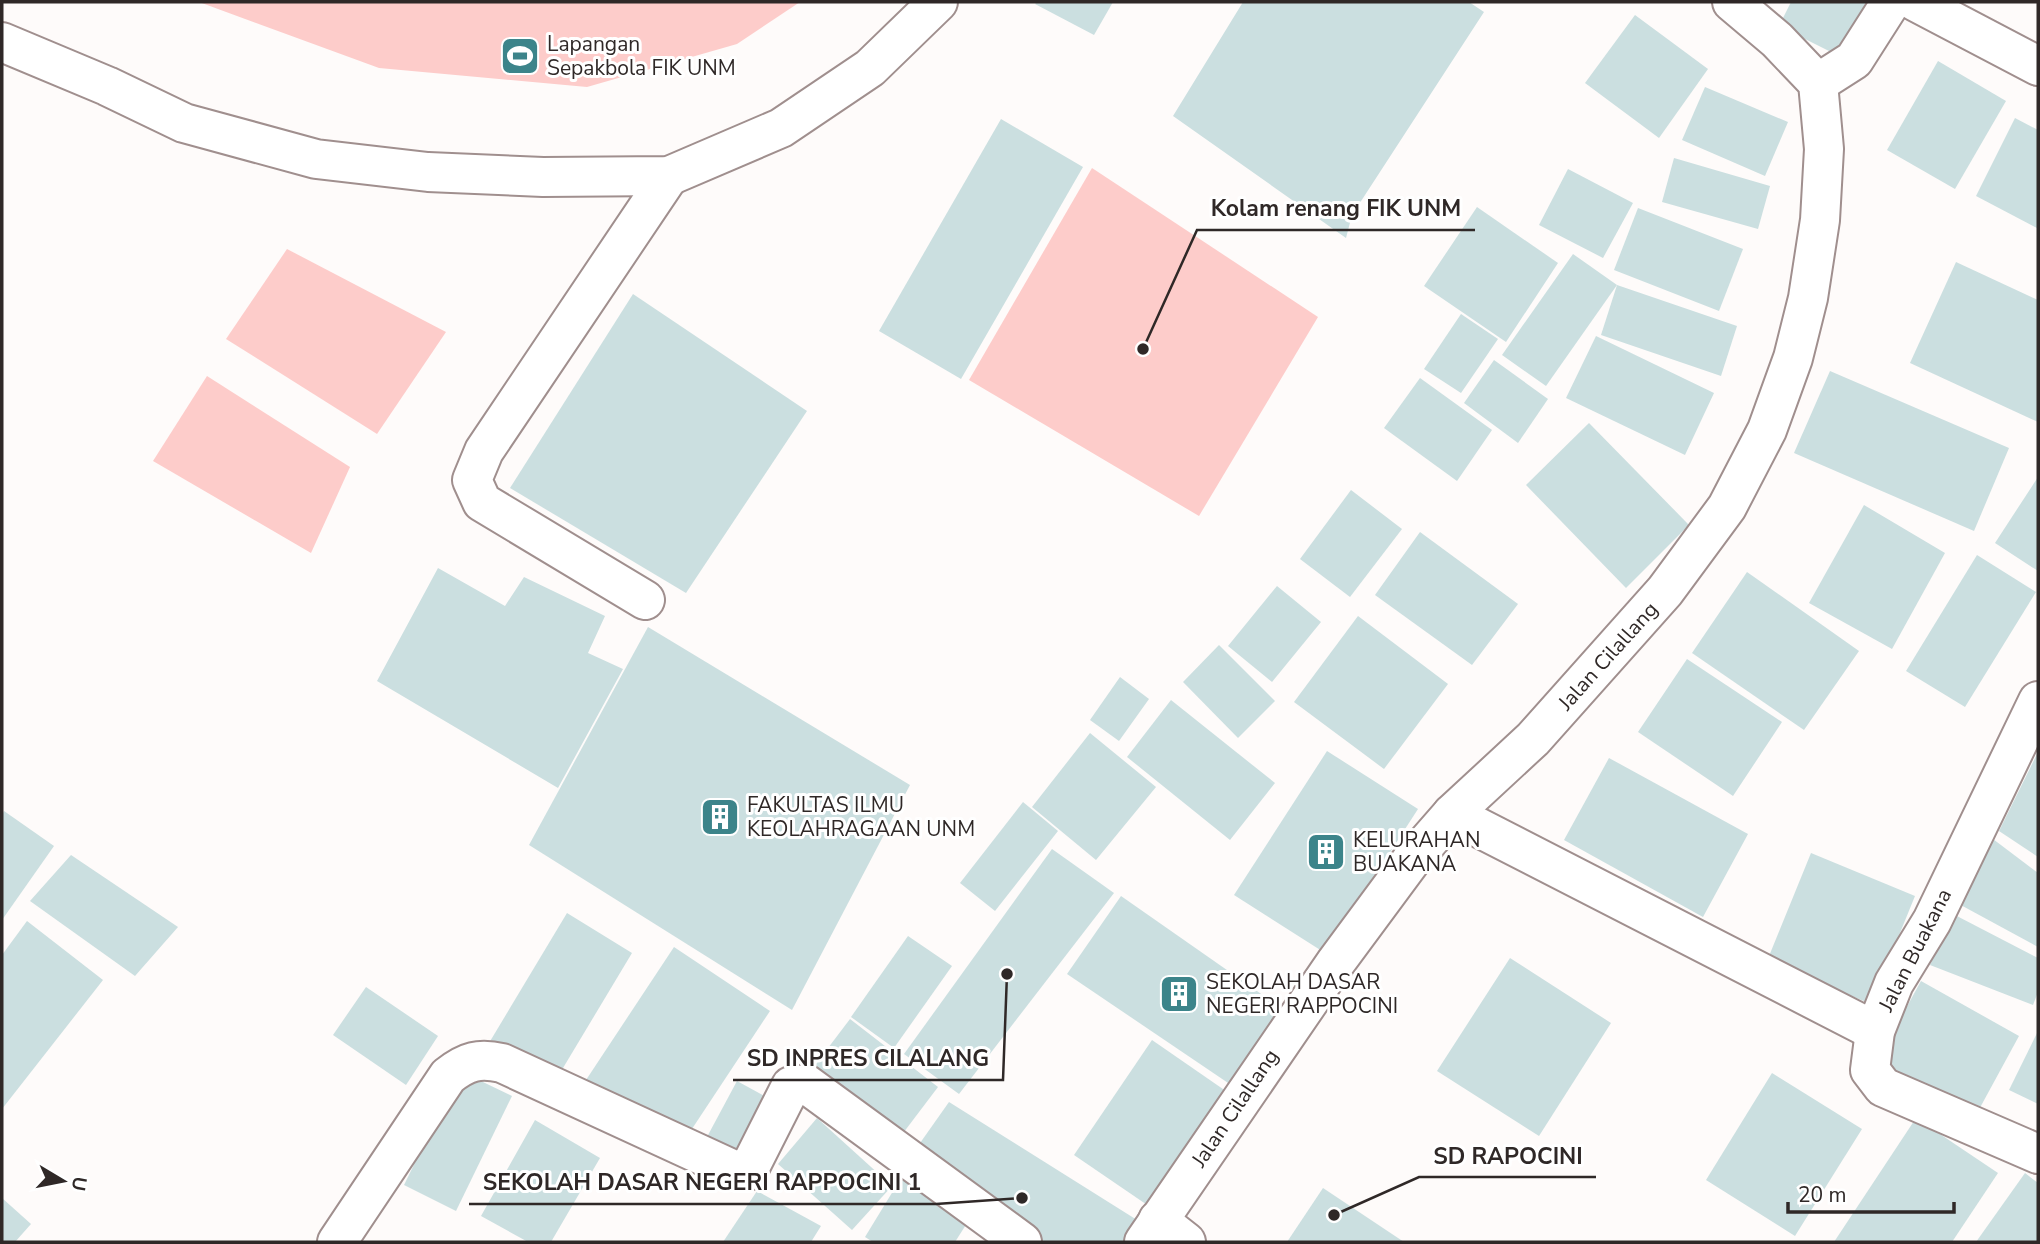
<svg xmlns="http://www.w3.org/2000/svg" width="2040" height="1244" font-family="'Nunito Sans',sans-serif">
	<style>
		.green { fill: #fdccca }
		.building { fill: #cbdfe0 }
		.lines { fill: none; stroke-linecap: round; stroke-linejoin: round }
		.street-casing { stroke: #a08f8e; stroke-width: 42 }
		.secondary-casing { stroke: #a08f8e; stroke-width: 42 }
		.street { stroke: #fff; stroke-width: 38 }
		.secondary { stroke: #fff; stroke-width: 38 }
		.labels { text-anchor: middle; stroke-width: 6; stroke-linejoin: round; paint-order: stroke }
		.poi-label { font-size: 21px; fill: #2f2827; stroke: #fff; text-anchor: start }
		.street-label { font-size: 21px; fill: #2f2827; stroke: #fff }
		.leader { fill: none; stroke: #2f2827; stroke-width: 2.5 }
		.callout-dot { fill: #2f2827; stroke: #fff; stroke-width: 2.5 }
		.callout-label { font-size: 23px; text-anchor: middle; font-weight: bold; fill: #2f2827; stroke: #fff; stroke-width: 6; stroke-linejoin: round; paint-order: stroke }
	</style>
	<rect width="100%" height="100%" fill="#fefbfa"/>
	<g class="green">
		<path d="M 199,2 L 800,2 L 737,44 L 587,87 L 379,68 Z"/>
		<path d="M 1092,168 L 1318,317 L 1199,516 L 969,380 Z"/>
		<path d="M 287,249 L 446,332 L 377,434 L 226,339 Z"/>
		<path d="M 207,376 L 350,467 L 311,553 L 153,461 Z"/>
	</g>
	<g class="building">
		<path d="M 1037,2 L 1113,2 L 1094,35 L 1035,4 Z"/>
		<path d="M 1243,2 L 1469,2 L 1484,12 L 1352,215 L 1346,238 L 1173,116 Z"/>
		<path d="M 1791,2 L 1866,2 L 1839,56 L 1779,26 Z"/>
		<path d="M 1635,15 L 1708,69 L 1659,138 L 1585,83 Z"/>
		<path d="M 1938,61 L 2006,101 L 1955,189 L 1887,150 Z"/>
		<path d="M 1705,87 L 1788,122 L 1765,176 L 1682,140 Z"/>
		<path d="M 2015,118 L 2038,130 L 2037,228 L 1976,196 Z"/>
		<path d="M 1001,119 L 1083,167 L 961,379 L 879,331 Z"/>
		<path d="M 1674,158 L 1770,186 L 1758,229 L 1662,202 Z"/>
		<path d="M 1568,169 L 1633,203 L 1603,258 L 1539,225 Z"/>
		<path d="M 1477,207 L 1558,263 L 1506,342 L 1424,286 Z"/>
		<path d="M 1638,208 L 1743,249 L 1719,311 L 1614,270 Z"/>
		<path d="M 1573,254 L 1617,285 L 1546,386 L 1502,355 Z"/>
		<path d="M 1956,262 L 2038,300 L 2038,422 L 1910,363 Z"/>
		<path d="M 1617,285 L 1737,326 L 1721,376 L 1601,335 Z"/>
		<path d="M 633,294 L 807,411 L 686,593 L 510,488 Z"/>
		<path d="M 1461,314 L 1498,339 L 1461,393 L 1424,369 Z"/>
		<path d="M 1596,336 L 1714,393 L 1685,455 L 1566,398 Z"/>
		<path d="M 1494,360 L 1548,399 L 1518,443 L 1464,403 Z"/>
		<path d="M 1830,371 L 2009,448 L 1974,531 L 1794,453 Z"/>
		<path d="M 1420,378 L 1492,430 L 1457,481 L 1384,428 Z"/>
		<path d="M 1589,423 L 1689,525 L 1626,588 L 1526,485 Z"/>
		<path d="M 2038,477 L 2038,571 L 1995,543 Z"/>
		<path d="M 1351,490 L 1402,529 L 1350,597 L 1300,559 Z"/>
		<path d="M 1864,505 L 1945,553 L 1892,649 L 1809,603 Z"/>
		<path d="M 1420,532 L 1518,604 L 1472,665 L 1375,595 Z"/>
		<path d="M 1977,555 L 2036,592 L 1965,707 L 1906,671 Z"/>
		<path d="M 438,568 L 505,606 L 524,577 L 605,616 L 588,653 L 623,669 L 558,788 L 377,681 Z"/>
		<path d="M 1747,572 L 1859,651 L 1804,730 L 1692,653 Z"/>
		<path d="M 1277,586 L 1321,622 L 1272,682 L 1228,646 Z"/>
		<path d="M 1358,616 L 1448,684 L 1384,769 L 1294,702 Z"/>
		<path d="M 648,627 L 910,785 L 792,1010 L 529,845 Z"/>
		<path d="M 1219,645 L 1275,701 L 1238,738 L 1183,682 Z"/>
		<path d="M 1687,659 L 1782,722 L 1733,796 L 1638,732 Z"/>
		<path d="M 1120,677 L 1149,699 L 1119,741 L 1090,720 Z"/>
		<path d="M 1171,700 L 1275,783 L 1230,840 L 1127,757 Z"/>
		<path d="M 1090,733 L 1156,787 L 1096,860 L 1032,807 Z"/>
		<path d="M 1327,751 L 1418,809 L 1325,953 L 1234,895 Z"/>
		<path d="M 2038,752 L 2038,857 L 1999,831 Z"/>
		<path d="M 1609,758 L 1748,834 L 1703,917 L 1564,840 Z"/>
		<path d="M 1023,802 L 1058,831 L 995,911 L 960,883 Z"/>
		<path d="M 4,811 L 54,846 L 2,920 L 2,815 Z"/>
		<path d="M 1989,836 L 2038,873 L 2038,947 L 1957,903 Z"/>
		<path d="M 1052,849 L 1114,893 L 959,1094 L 904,1054 Z"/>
		<path d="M 1811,853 L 1915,896 L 1871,1004 L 1767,961 Z"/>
		<path d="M 71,855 L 178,927 L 135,976 L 30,901 Z"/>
		<path d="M 1121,896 L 1290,1014 L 1237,1089 L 1067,974 Z"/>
		<path d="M 567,913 L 632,953 L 554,1083 L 489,1043 Z"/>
		<path d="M 1953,914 L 2038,958 L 2038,992 L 2033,1005 L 1930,965 Z"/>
		<path d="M 27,921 L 103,980 L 2,1109 L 2,955 Z"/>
		<path d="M 908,936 L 952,966 L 894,1048 L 851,1017 Z"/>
		<path d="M 674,947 L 770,1011 L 682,1144 L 586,1080 Z"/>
		<path d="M 1510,958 L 1611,1023 L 1539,1136 L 1437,1071 Z"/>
		<path d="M 1921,981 L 2019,1036 L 1976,1115 L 1877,1061 Z"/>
		<path d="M 366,987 L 438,1036 L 406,1085 L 333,1035 Z"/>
		<path d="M 850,1019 L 938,1087 L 888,1153 L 800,1085 Z"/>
		<path d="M 2038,1031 L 2038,1104 L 2009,1090 Z"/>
		<path d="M 1152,1040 L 1233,1096 L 1156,1211 L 1074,1155 Z"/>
		<path d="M 460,1071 L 512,1096 L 456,1211 L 404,1185 Z"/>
		<path d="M 1772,1073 L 1862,1129 L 1795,1236 L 1706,1180 Z"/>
		<path d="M 737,1081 L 785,1107 L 748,1175 L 700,1150 Z"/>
		<path d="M 949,1102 L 1145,1225 L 1134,1242 L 1012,1242 L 901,1170 Z"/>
		<path d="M 817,1118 L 892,1186 L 852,1230 L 778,1164 Z"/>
		<path d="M 1916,1118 L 1998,1173 L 1952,1242 L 1834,1242 Z"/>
		<path d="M 535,1120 L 600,1158 L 551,1242 L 528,1242 L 481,1216 Z"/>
		<path d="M 2025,1173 L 2038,1183 L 2038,1242 L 1976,1242 Z"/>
		<path d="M 901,1178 L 969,1220 L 955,1242 L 873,1242 L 865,1237 Z"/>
		<path d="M 1323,1188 L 1404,1242 L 1287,1242 Z"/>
		<path d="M 757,1191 L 821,1226 L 811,1242 L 723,1242 Z"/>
		<path d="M 2,1198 L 31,1224 L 15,1242 L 2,1242 Z"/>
	</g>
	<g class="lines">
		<g class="street-casing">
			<g id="street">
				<path d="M 1916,2 L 2038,66"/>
				<path d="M 2,42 L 107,86 L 184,123 L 316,159 L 428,172 L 543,177 L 669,176 L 781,128 L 870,68 L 938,2"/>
				<path d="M 1818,83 L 1854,60 L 1891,2"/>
				<path d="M 645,600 L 482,502 L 472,480 L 484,451 L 669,176"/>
				<path d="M 2038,701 L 1932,921 L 1894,983 L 1875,1031 L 1870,1070 L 1883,1087 L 2038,1154"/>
				<path d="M 1452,814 L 1875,1031"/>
				<path d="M 1158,1220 L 1186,1242"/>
				<path d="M 337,1242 L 448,1076 C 467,1061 479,1058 502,1063 L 734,1170 L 748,1171 L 791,1086 L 806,1084 L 1022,1242"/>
			</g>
		</g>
		<g class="secondary-casing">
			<path id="secondary" d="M 1144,1242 L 1336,962 L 1410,862 L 1452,814 L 1533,739 L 1665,591 L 1727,507 L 1767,430 L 1793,358 L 1808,298 L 1820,220 L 1824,149 L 1818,83 L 1777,40 L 1732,2"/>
		</g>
		<use href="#street" class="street"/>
		<use href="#secondary" class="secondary"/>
	</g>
	<defs>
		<g id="stadium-square" transform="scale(2.0125)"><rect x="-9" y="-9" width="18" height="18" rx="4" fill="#3c848a" stroke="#fff"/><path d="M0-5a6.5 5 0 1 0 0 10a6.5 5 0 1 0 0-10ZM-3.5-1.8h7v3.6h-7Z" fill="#fff"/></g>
		<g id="building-square" transform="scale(2.0125)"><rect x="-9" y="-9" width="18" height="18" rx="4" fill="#3c848a" stroke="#fff"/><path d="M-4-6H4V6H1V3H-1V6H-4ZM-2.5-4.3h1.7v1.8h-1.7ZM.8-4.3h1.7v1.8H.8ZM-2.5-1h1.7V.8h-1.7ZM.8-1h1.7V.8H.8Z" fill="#fff"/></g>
	</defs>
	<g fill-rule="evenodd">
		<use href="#stadium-square" x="520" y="56"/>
		<use href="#building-square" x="720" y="817"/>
		<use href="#building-square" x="1326" y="852"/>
		<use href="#building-square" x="1179" y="994"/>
	</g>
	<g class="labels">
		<g class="poi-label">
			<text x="547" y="51">Lapangan<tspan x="547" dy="24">Sepakbola FIK UNM</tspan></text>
			<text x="747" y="812">FAKULTAS ILMU<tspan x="747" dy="24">KEOLAHRAGAAN UNM</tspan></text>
			<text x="1353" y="847">KELURAHAN<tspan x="1353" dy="24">BUAKANA</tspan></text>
			<text x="1206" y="989">SEKOLAH DASAR<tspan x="1206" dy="24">NEGERI RAPPOCINI</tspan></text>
		</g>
		<g class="street-label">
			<text transform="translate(1608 656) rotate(-48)" y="7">Jalan Cilallang</text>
			<text transform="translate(1915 950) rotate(-63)" y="7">Jalan Buakana</text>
			<text transform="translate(1235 1108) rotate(-56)" y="7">Jalan Cilallang</text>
		</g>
	</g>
	<path class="leader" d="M1143 349L1197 230H1475M1007 974L1003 1080H733M1334 1215L1419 1177H1596M1022 1198L936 1204H469"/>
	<g class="callout-dot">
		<circle cx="1143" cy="349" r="7"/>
		<circle cx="1007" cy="974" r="7"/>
		<circle cx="1334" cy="1215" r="7"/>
		<circle cx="1022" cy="1198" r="7"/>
	</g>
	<g class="callout-label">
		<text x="1336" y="216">Kolam renang FIK UNM</text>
		<text x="868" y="1066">SD INPRES CILALANG</text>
		<text x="1508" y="1164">SD RAPOCINI</text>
		<text x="702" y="1190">SEKOLAH DASAR NEGERI RAPPOCINI 1</text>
	</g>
	<rect width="2040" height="1244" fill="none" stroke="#2f2827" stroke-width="7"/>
	<g transform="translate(63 1181) rotate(100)" stroke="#ffffff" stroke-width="5" paint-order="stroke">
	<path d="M0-5L12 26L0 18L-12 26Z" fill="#2f2827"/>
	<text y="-10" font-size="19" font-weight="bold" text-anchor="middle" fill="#2f2827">U</text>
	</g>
	<path d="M1788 1202v10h166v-10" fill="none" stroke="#2f2827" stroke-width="3.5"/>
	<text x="1798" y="1202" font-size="21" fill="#2f2827" stroke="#ffffff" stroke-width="5" paint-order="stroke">20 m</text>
</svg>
